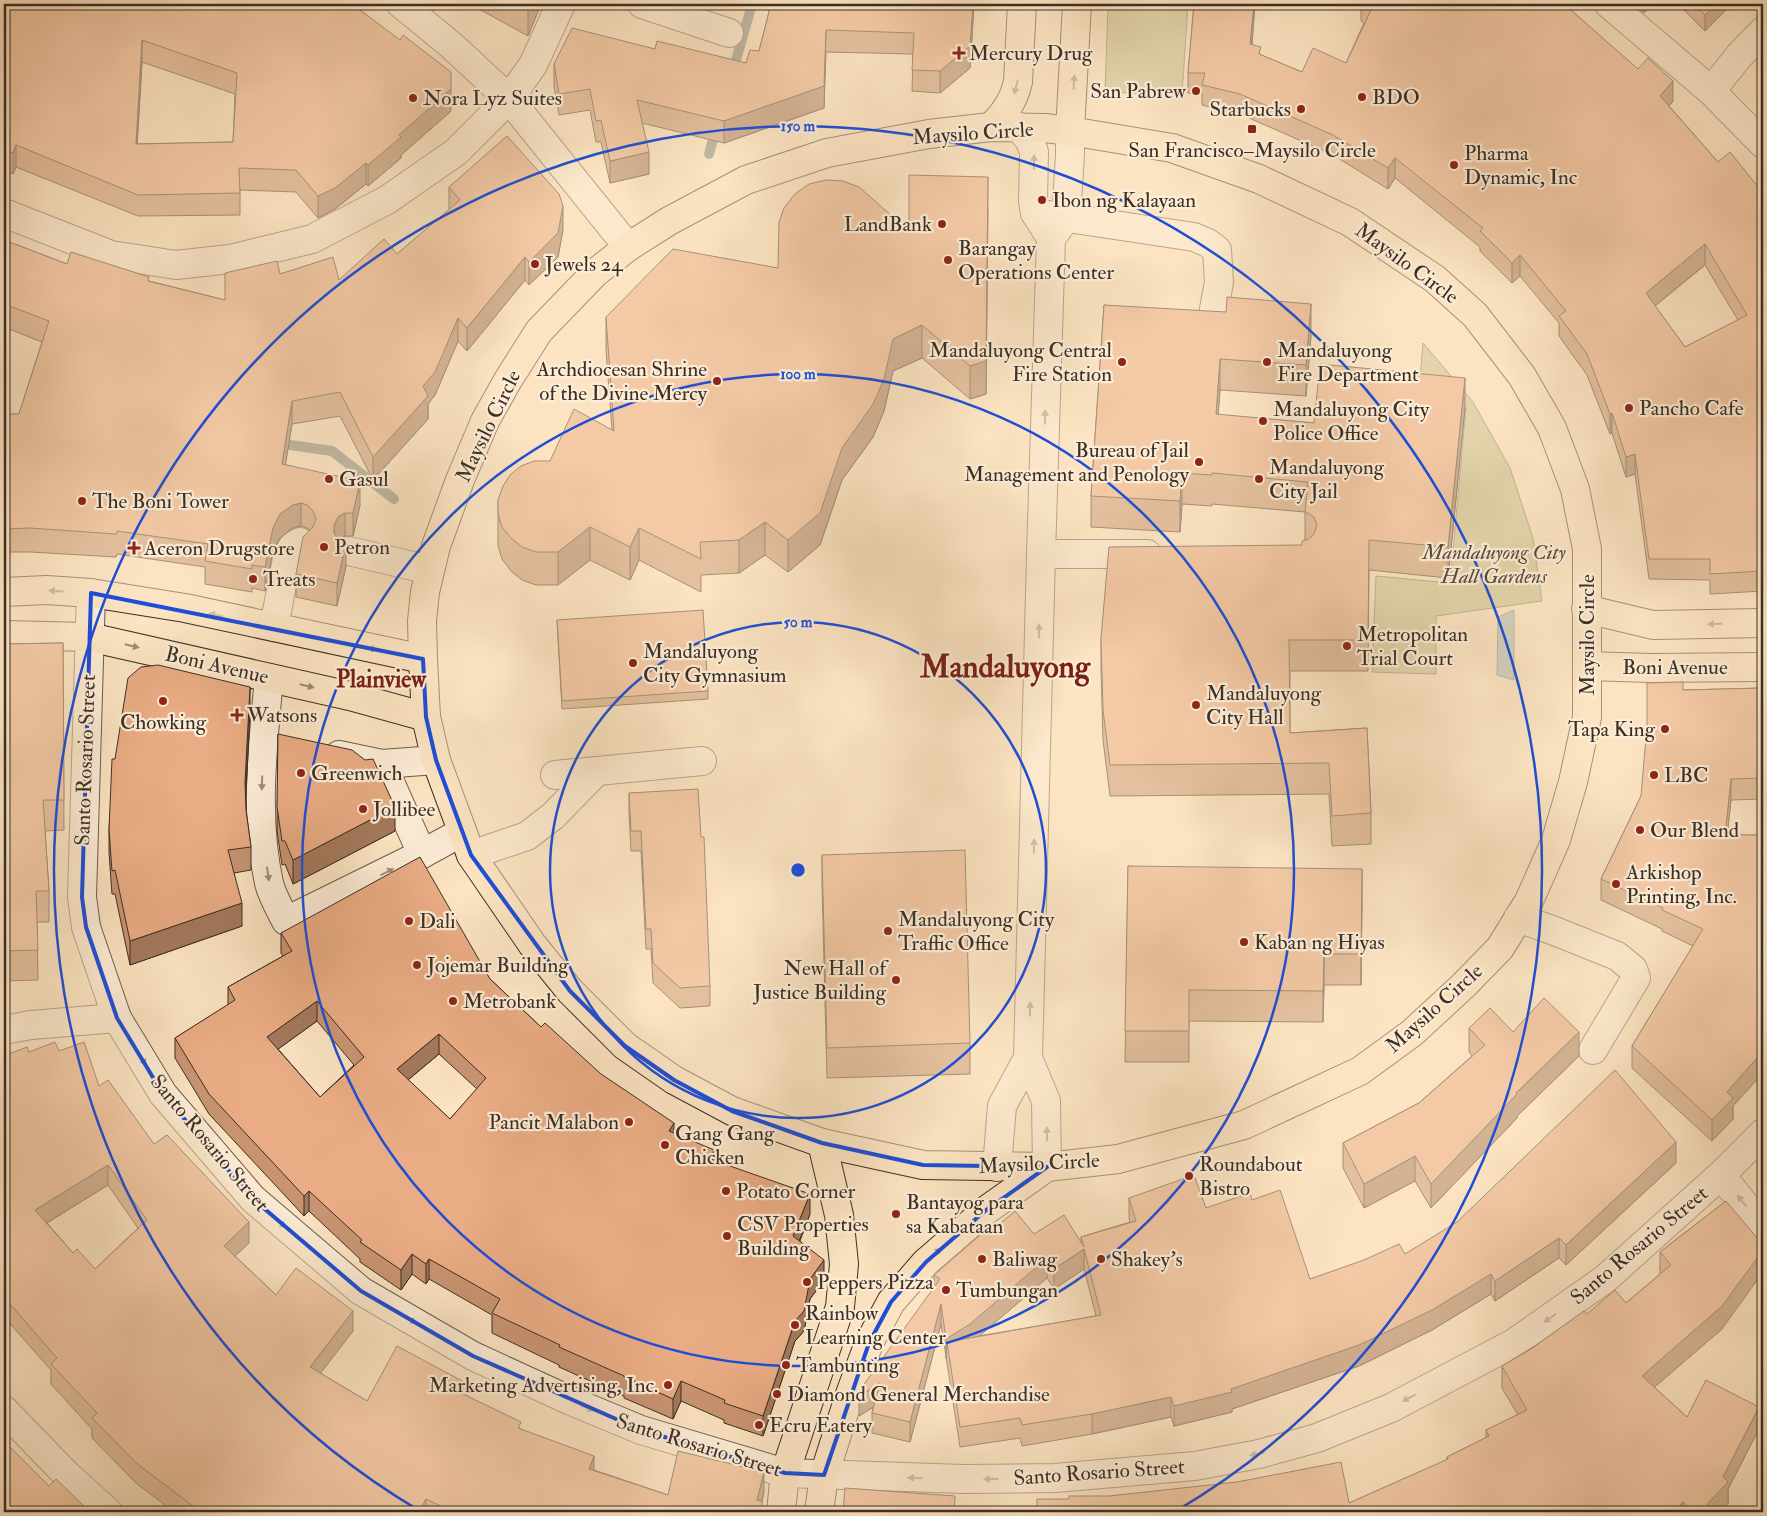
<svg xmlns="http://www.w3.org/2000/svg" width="1767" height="1516" font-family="'IM FELL Double Pica',serif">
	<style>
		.green { fill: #c5c28f; stroke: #80785a }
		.water { fill: #a1bdbb; stroke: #78847f }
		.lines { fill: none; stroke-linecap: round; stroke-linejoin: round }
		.stream { stroke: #78847f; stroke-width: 10 }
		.minor-casing { stroke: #6b5c4c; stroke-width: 30 }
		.major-casing { stroke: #3b2f25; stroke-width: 30 }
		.minor { stroke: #fdedd7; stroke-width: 28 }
		.major { stroke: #fce4c2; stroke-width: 28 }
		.wall { fill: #c99472; stroke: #3b2f25; fill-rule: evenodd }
		.shaded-wall { fill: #a4785c; stroke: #3b2f25 }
		.building { fill: #eaac84; stroke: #3b2f25; fill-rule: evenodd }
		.oneway { fill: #9c8a74 }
		.oneway2 { fill: #9c8e7e }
		.marked { fill: none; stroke: #1d4ed8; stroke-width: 4; stroke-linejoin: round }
		.ring { fill: none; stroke: #1d4ed8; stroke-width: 2.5 }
		.poi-dot { fill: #8f2418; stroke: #fdedd7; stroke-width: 2 }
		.labels { text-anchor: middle; stroke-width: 4.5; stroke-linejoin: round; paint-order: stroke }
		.poi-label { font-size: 21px; fill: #3b2f25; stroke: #fdedd7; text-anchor: start }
		.street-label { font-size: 21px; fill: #3b2f25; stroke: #fdedd7 }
		.park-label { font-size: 21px; font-style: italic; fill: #574c3a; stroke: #fdedd7 }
		.quarter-label { font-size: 24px; font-weight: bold; fill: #7a1f14; stroke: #fdedd7 }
		.town-label { font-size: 31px; font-weight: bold; fill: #7a1f14; stroke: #fdedd7 }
		.centre { fill: #1d4ed8; stroke: #fdedd7; stroke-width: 2.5 }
		.ring-label { font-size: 15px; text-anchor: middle; font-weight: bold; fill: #1d4ed8; stroke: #fdedd7; stroke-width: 4.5; stroke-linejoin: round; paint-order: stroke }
	</style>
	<rect width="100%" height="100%" fill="#fce4c2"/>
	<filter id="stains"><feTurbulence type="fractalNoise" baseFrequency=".004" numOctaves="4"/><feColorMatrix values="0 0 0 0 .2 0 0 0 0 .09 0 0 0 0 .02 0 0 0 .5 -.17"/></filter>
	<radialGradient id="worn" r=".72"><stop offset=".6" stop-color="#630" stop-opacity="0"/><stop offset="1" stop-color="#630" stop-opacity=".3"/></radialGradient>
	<g class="green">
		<path d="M 1108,4 L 1188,4 L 1182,95 L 1105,92 Z"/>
		<path d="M 1423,343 L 1473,402 L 1510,468 L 1533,538 L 1542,601 L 1436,616 L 1436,674 L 1372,672 L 1376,576 L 1450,583 L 1466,408 L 1418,403 Z"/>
	</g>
	<path class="water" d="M 1514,610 L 1514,680 L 1497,675 L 1498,617 Z"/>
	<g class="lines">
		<g class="stream">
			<path d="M 732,74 L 752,4"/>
			<path d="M 709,154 L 716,128"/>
			<path d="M 276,443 L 332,451 L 394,499"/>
		</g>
		<g class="minor-casing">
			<g id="minor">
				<path d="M 401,4 L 451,45 L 509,99 L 628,247"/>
				<path d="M 642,4 L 729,33"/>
				<path d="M 1609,4 L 1711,91 L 1763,144"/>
				<path d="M 1711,91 L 1739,56 L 1763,31"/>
				<path d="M 1019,127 L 1030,141 L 1034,152 L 1033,201 L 1035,213 L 1051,238 L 1041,554 L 1028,1058 L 1046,1101 L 1047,1167"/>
				<path d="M 4,213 L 111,255 L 176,265 L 230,259 L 312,239 L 387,200 L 456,152 L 509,99 L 533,65 L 561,4"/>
				<path d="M 1035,213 L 1194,237 L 1208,243 L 1217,250 L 1219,282 L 1214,309"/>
				<path d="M 1055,233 L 1066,218 L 1070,154 L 1070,131"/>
				<path d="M 349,551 L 430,570"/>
				<path d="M 1041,554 L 1147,554"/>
				<path d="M 91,593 L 82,897 L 86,927 L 117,1018 L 163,1094 L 253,1199 L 361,1291 L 473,1356 L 571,1401 L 641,1430 L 785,1473 L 964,1479 L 1055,1478 L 1195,1466 L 1259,1454 L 1317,1438 L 1391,1408 L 1514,1343 L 1605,1279 L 1721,1175 L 1763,1133"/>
				<path d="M 274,627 L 288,554 L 293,546 L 300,542"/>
				<path d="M 269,678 C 263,745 254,816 269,883 C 272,896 280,909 286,921 L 422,854 L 462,832"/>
				<path d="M 339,755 L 382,764 L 436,760"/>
				<path d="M 382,764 L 422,854"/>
				<path d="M 555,775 L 702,761"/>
				<path d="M 471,855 L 527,836 L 553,816 L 597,771"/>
				<path d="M 1518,918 L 1552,930 L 1617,956 L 1633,969 L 1636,978 L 1593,1050"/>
				<path d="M 4,1030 L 31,1025 L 117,1018"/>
				<path d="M 997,1167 L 1002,1106 L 1028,1058"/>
				<path d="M 1721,1175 L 1763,1228"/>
				<path d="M 4,1410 L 66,1474 L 108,1512"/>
			</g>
		</g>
		<g class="major-casing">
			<g id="major">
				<path d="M 991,127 L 1045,128 L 1070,131 L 1172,148 L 1259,179 L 1350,222 L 1435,279 L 1475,315 L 1522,376 L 1552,428 L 1575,489 L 1587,549 L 1587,717 L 1573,782 L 1556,840 L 1529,901 L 1500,948 L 1464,985 L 1412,1033 L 1360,1071 L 1244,1125 L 1118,1159 L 1047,1167 L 923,1165 L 822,1143 L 732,1111 L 674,1080 L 625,1046 L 570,991 L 532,944 L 471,855 L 436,760 L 426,717 L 423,659 L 422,621 L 425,592 L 436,546 L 460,480 L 485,421 L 508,380 L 539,331 L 595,273 L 628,247 L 669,221 L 746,180 L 827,153 L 929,134 Z"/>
				<path d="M 991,127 C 1004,115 1014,100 1018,82 L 1022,4"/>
				<path d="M 1070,131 L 1077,4"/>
				<path d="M 4,592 L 46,590 L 91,593 L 185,608 L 423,659"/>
				<path d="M 1586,609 L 1653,625 L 1763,623"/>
				<path d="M 4,635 L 89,637 L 350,696 L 426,717"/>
				<path d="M 1587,666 L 1651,668 L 1763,667"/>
				<path d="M 781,1512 L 785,1473 L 840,1307 L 844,1264 L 839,1215 L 822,1143"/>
				<path d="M 819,1512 L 824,1475 L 850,1394 L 869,1343 L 891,1302 L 926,1262 L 985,1211 L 1047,1167"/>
			</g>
		</g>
		<use href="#minor" class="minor"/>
		<use href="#major" class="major"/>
	</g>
	<g class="wall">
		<path d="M 4,4 L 451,111 L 401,155 L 401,158 L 368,186 L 366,184 L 335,209 L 318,218 L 296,192 L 240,190 L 240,215 L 138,216 L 16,167 L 13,174 L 4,171 ZM 142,62 L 235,94 L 233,142 L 137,144 Z"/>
		<path d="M 470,4 L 541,4 L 528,36 Z"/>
		<path d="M 771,4 L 974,4 L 970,68 L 940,93 L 912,91 L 913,54 L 826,52 L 824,108 L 724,143 L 642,123 L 649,174 L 610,183 L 601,142 L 596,142 L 590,110 L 559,115 L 554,86 L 554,64 L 655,49 L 746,63 L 759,51 Z"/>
		<path d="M 1194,4 L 1255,4 L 1252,45 L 1261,55 L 1302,72 L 1346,63 L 1364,23 L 1361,21 L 1361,4 L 1564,4 L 1673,101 L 1669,106 L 1718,162 L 1763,193 L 1763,591 L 1710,594 L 1710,580 L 1649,579 L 1635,474 L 1626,477 L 1612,433 L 1610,434 L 1587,375 L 1559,336 L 1559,323 L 1520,276 L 1512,283 L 1480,251 L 1480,247 L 1395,178 L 1388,189 L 1333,155 L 1240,114 L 1202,105 L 1202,94 L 1188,93 L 1188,73 ZM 1705,265 L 1738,320 L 1685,347 L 1655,306 Z"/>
		<path d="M 1633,4 L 1653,4 L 1644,13 Z"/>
		<path d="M 1678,4 L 1732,4 L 1705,31 Z"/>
		<path d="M 1763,84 L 1763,105 L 1762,104 L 1762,85 Z"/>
		<path d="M 449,187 L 563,229 L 558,257 L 529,285 L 525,280 L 467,351 L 458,341 L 435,395 L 428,404 L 428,419 L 373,480 L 340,416 L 292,424 L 285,464 L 360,505 L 353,536 L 345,536 L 339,539 L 346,566 L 337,606 L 296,597 L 296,574 L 310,530 L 307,528 L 301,526 L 293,528 L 280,538 L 273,551 L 265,591 L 252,588 L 252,592 L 205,584 L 205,567 L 117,554 L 116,557 L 30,552 L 4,552 L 4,414 L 19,414 L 42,342 L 4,327 L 4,240 L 67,264 L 149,281 L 225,300 L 280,274 L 339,280 L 397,254 L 449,210 Z"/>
		<path d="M 988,209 L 986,394 L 970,399 L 922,358 L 893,371 L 884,411 L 873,437 L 842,480 L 820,545 L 788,572 L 765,555 L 739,573 L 701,575 L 701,592 L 639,560 L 630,580 L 590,560 L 558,585 L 536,585 L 522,580 L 511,571 L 502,559 L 498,546 L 498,500 L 550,461 L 612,430 L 606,350 L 606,317 L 909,231 Z"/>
		<path d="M 1104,305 L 1311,335 L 1306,396 L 1220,390 L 1218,415 L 1314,423 L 1465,408 L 1448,578 L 1369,570 L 1368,671 L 1290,671 L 1290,733 L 1367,728 L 1371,813 L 1371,844 L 1332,846 L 1329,794 L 1110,796 L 1103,740 L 1101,669 L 1101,638 L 1302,545 L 1305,540 L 1305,512 L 1212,504 L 1212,506 L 1182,504 L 1180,532 L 1091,527 L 1091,496 Z"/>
		<path d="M 557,620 L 708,691 L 708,699 L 562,709 Z"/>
		<path d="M 63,643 L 64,830 L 45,831 L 49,891 L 49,922 L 37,922 L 38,980 L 4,981 L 4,644 Z"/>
		<path d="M 1763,688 L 1763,799 L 1731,800 L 1727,835 L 1763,835 L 1763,1073 L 1733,1106 L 1733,1119 L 1712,1141 L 1632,1068 L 1632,1046 L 1693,946 L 1662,931 L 1662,929 L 1601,900 L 1601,879 L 1641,796 L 1683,690 Z"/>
		<path d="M 250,711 L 246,796 L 246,810 L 251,847 L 251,870 L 234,873 L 242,926 L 130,965 L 115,894 L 112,894 L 109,853 L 109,829 L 115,759 Z"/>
		<path d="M 278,734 L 395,831 L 293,884 L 285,864 L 282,865 L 277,831 Z"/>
		<path d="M 629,793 L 710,986 L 710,1006 L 680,1008 L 653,983 L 651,949 L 646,949 L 641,851 L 631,851 L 629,813 Z"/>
		<path d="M 822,855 L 970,1043 L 970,1074 L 827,1078 L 822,885 Z"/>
		<path d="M 1128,866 L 1362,900 L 1361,985 L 1324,985 L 1323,1022 L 1189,1021 L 1189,1062 L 1125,1062 Z"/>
		<path d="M 281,933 L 490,979 L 541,1027 L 674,1133 L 714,1160 L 810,1214 L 800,1241 L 824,1280 L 810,1299 L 804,1331 L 795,1341 L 763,1436 L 724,1423 L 724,1420 L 681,1401 L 673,1419 L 624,1398 L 624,1396 L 559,1367 L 559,1365 L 492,1333 L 492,1315 L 429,1279 L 426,1284 L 412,1274 L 401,1290 L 360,1262 L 360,1259 L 309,1211 L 304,1216 L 209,1114 L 175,1058 L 175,1038 L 228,1005 L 228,987 L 283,956 L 281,953 ZM 317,1021 L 354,1065 L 320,1097 L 278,1049 ZM 439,1054 L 477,1089 L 450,1119 L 408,1080 Z"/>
		<path d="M 1469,1028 L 1579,1056 L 1517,1116 L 1517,1118 L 1431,1208 L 1415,1181 L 1364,1208 L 1343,1168 L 1343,1143 L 1419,1103 L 1472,1056 L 1469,1052 Z"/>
		<path d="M 59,1051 L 99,1086 L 154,1144 L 249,1243 L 235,1256 L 276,1295 L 353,1331 L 320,1373 L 367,1401 L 464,1394 L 521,1429 L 594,1470 L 668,1495 L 764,1492 L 762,1501 L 762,1512 L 174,1512 L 136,1483 L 92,1438 L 92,1429 L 51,1384 L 51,1370 L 4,1317 L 4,1056 L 29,1052 ZM 108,1185 L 138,1228 L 95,1269 L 73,1253 L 47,1223 Z"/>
		<path d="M 1763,1161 L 1763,1190 L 1759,1185 L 1759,1165 Z"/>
		<path d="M 1676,1163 L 1566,1265 L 1559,1258 L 1495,1301 L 1491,1294 L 1432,1330 L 1359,1366 L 1232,1409 L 1232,1412 L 1174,1426 L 1171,1417 L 1092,1434 L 1022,1446 L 1020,1438 L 960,1447 L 941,1324 L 910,1442 L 872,1433 L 872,1413 L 873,1407 L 859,1416 L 934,1287 L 934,1275 L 990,1232 L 1034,1234 L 1081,1243 L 1081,1237 L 1130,1222 L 1129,1218 L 1129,1198 L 1206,1208 L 1252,1200 L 1310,1279 L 1405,1254 ZM 1084,1269 L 1096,1316 L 979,1336 L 1047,1278 L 1054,1289 Z"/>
		<path d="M 1726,1201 L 1722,1329 L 1654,1387 L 1687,1417 L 1759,1429 L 1728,1489 L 1728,1504 L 1720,1512 L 1037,1512 L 1349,1503 L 1447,1460 L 1447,1457 L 1486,1438 L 1486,1430 L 1518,1415 L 1502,1388 L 1502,1366 L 1587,1314 L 1626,1303 L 1660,1274 L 1660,1252 Z"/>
	</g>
	<g class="shaded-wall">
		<path d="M 530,4 L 541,4 L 528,36 L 528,8 Z"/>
		<path d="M 973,4 L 974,4 L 970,68 L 940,93 L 940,71 Z"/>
		<path d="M 1254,4 L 1255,4 L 1250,64 L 1250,44 Z"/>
		<path d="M 1644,4 L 1653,4 L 1644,13 Z"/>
		<path d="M 1716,4 L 1732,4 L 1705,31 L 1705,15 Z"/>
		<path d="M 826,30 L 824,108 L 724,143 L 724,121 Z"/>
		<path d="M 142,40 L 142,62 L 136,165 L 136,144 Z"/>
		<path d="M 1673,81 L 1673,101 L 1660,116 L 1660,96 Z"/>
		<path d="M 451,89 L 451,111 L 401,155 L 401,158 L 368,186 L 368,165 L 399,135 Z"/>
		<path d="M 16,145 L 16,167 L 13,174 L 13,153 Z"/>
		<path d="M 649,152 L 649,174 L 610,183 L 610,161 Z"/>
		<path d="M 1395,158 L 1395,178 L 1388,189 L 1388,168 Z"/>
		<path d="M 366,163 L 366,184 L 335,209 L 318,218 L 318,196 Z"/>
		<path d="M 988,177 L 986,394 L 970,399 L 970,366 Z"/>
		<path d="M 563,206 L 563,229 L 558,257 L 529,285 L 529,262 Z"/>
		<path d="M 1705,244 L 1705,265 L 1646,313 L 1646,293 Z"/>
		<path d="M 1520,255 L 1520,276 L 1512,283 L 1512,263 Z"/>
		<path d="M 525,257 L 525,280 L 467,351 L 467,328 Z"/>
		<path d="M 1311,304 L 1311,335 L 1306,396 L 1306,365 Z"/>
		<path d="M 458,318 L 458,341 L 435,395 L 428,404 L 428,419 L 373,480 L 373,457 Z"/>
		<path d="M 922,325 L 922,358 L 893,371 L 884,411 L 873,437 L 842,480 L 820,545 L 788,572 L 788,540 L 842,448 L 893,339 Z"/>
		<path d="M 1220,359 L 1220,390 L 1216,445 L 1216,414 Z"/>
		<path d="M 1465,378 L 1465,408 L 1448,578 L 1448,547 Z"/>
		<path d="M 292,401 L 292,424 L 282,487 L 282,464 Z"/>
		<path d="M 1612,413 L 1612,433 L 1610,434 L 1610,414 Z"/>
		<path d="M 1635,454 L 1635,474 L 1626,477 L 1626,457 Z"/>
		<path d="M 1182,473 L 1182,504 L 1180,532 L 1180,501 Z"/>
		<path d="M 360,481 L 360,505 L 353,536 L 353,513 Z"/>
		<path d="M 301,503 L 301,526 L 293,528 L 280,538 L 273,551 L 265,591 L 265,567 L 273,528 L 280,514 L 293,505 Z"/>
		<path d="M 345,513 L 345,536 L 338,540 L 334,548 L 334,525 L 338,517 Z"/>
		<path d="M 765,522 L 765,555 L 739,573 L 739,540 Z"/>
		<path d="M 590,527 L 590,560 L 558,585 L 558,552 Z"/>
		<path d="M 639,528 L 639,560 L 630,580 L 630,547 Z"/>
		<path d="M 346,543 L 346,566 L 337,606 L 337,583 Z"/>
		<path d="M 250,687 L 250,711 L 245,806 L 245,782 Z"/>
		<path d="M 1731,779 L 1731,800 L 1725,856 L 1725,835 Z"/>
		<path d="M 395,807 L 395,831 L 293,884 L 293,860 Z"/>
		<path d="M 1362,869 L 1362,900 L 1361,985 L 1361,954 Z"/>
		<path d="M 242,903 L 242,926 L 130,965 L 130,941 Z"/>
		<path d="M 1324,954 L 1324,985 L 1323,1022 L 1323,991 Z"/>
		<path d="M 317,1001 L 317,1021 L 267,1057 L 267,1037 Z"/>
		<path d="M 1579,1032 L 1579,1056 L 1517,1116 L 1517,1118 L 1431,1208 L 1431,1184 L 1516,1093 Z"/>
		<path d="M 439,1034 L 439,1054 L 397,1089 L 397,1069 Z"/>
		<path d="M 1763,1051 L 1763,1073 L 1733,1106 L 1733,1119 L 1712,1141 L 1712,1120 L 1727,1092 Z"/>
		<path d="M 674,1123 L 674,1143 L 669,1131 Z"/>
		<path d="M 1676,1142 L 1676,1163 L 1566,1265 L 1566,1245 Z"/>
		<path d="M 714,1150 L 714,1170 L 710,1159 Z"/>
		<path d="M 1415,1156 L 1415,1181 L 1364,1208 L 1364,1184 Z"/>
		<path d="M 108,1165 L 108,1185 L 35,1230 L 35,1210 Z"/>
		<path d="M 309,1191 L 309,1211 L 304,1216 L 304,1196 Z"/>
		<path d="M 810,1194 L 810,1214 L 793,1256 L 793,1236 Z"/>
		<path d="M 249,1222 L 249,1243 L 224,1266 L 224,1246 Z"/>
		<path d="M 1559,1238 L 1559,1258 L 1495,1301 L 1495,1281 Z"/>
		<path d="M 1084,1249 L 1084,1269 L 1054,1289 L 1054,1269 Z"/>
		<path d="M 1763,1250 L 1763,1272 L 1722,1329 L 1642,1398 L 1642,1376 Z"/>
		<path d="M 412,1254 L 412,1274 L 401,1290 L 401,1270 Z"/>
		<path d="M 1047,1258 L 1047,1278 L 970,1344 L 947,1342 L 946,1359 L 946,1339 Z"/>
		<path d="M 429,1259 L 429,1279 L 426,1284 L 426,1264 Z"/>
		<path d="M 824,1260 L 824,1280 L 810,1299 L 804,1331 L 795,1341 L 763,1436 L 763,1416 L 795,1321 L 810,1279 Z"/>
		<path d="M 1491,1274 L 1491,1294 L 1432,1330 L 1359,1366 L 1232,1409 L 1232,1412 L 1174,1426 L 1174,1406 L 1231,1389 Z"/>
		<path d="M 941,1304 L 941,1324 L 910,1442 L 910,1422 Z"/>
		<path d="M 353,1311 L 353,1331 L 310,1387 L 310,1367 Z"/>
		<path d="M 681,1381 L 681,1401 L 673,1419 L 673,1399 Z"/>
		<path d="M 464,1382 L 464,1402 L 459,1392 Z"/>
		<path d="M 880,1383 L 880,1403 L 859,1416 L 859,1396 Z"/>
		<path d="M 1171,1397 L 1171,1417 L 1092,1434 L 1092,1414 Z"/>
		<path d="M 1759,1407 L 1759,1429 L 1728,1489 L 1728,1504 L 1720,1512 L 1700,1512 L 1723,1477 Z"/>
		<path d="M 594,1456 L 594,1476 L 589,1469 Z"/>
		<path d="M 764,1472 L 764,1492 L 759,1512 L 757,1500 Z"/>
		<path d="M 426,1499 L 426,1512 L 419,1512 Z"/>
		<path d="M 1683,1502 L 1683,1512 L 1673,1512 Z"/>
	</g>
	<g class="building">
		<path d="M 4,4 L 352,4 L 400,40 L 403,35 L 451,72 L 451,89 L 399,135 L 401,137 L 368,165 L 366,163 L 335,188 L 318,196 L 296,170 L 239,168 L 240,193 L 138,195 L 16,145 L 13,153 L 4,150 ZM 142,40 L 237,73 L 233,142 L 136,144 Z"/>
		<path d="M 521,4 L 530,4 L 528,8 Z"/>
		<path d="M 771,4 L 973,4 L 970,46 L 940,71 L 912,70 L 914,33 L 826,30 L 824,86 L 724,121 L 637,100 L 649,152 L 610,161 L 601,120 L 596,121 L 590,89 L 559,94 L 554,64 L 572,28 L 655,49 L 657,41 L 746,63 L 750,50 L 759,51 Z"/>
		<path d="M 1194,4 L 1254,4 L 1250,44 L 1261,47 L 1259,54 L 1302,72 L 1313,48 L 1346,63 L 1372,8 L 1366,4 L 1564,4 L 1638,69 L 1648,58 L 1673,81 L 1660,96 L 1718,162 L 1730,152 L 1763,193 L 1763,571 L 1710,574 L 1710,559 L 1649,559 L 1635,454 L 1626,457 L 1612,413 L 1610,414 L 1587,354 L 1559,316 L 1566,311 L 1520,255 L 1512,263 L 1480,231 L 1483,228 L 1395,158 L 1388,168 L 1333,135 L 1240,94 L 1202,85 L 1205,73 L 1188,73 ZM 1705,244 L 1747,315 L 1685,347 L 1646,293 Z"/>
		<path d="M 1694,4 L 1716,4 L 1705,15 Z"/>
		<path d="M 507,136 L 559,194 L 563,206 L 558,233 L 529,262 L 525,257 L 467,328 L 458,318 L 435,372 L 423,386 L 428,396 L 373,457 L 340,392 L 292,401 L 282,464 L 360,481 L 353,513 L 345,513 L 338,517 L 334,525 L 334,533 L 338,539 L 346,543 L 337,583 L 296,574 L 303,537 L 313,527 L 316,519 L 313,511 L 307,505 L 301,503 L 293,505 L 280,514 L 273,528 L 265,567 L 252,565 L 252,569 L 205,561 L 208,544 L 117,531 L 116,534 L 30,528 L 4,529 L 4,414 L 19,414 L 49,321 L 4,304 L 4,240 L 67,264 L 71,252 L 149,277 L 148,281 L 225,300 L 225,273 L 277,261 L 280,274 L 333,257 L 339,280 L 384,239 L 397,254 L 460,200 L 449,187 Z"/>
		<path d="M 909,175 L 988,177 L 986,361 L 970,366 L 922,325 L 893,339 L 884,379 L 873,404 L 842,448 L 820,513 L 788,540 L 765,522 L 739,540 L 700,542 L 701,559 L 639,528 L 630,547 L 590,527 L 558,552 L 536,552 L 522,547 L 511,538 L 502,527 L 498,513 L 498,500 L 503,486 L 510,475 L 521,466 L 534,461 L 550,461 L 574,409 L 614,431 L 606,317 L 673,249 L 778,268 L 779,222 L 784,208 L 795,194 L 809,184 L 826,180 L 843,181 L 859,187 L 909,231 Z"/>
		<path d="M 1227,297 L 1311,304 L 1306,365 L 1220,359 L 1216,414 L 1314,423 L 1320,364 L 1465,378 L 1448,547 L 1369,540 L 1368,640 L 1289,640 L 1290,733 L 1367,728 L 1371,813 L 1332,816 L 1329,763 L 1110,765 L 1103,710 L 1101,638 L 1109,547 L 1302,545 L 1302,541 L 1309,539 L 1314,534 L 1317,525 L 1314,517 L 1305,511 L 1308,482 L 1212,473 L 1212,475 L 1182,473 L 1180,501 L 1091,496 L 1104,305 L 1226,312 Z"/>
		<path d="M 703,610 L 708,691 L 562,701 L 557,620 Z"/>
		<path d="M 63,643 L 64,800 L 43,800 L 49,891 L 36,891 L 38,950 L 4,951 L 4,644 Z"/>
		<path d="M 158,665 L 250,687 L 245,782 L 246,810 L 251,847 L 228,850 L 242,903 L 130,941 L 115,870 L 112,871 L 109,829 L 112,759 L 115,759 L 128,678 L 141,667 Z"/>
		<path d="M 1683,682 L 1683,690 L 1763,688 L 1763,778 L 1731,779 L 1725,835 L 1763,835 L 1763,1051 L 1727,1092 L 1733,1098 L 1712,1120 L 1632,1046 L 1703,929 L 1662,910 L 1663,908 L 1601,879 L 1641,796 L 1647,726 L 1647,683 Z"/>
		<path d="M 278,734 L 352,750 L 365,760 L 373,759 L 395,807 L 293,860 L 285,841 L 282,841 L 277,807 Z"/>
		<path d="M 698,789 L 701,837 L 704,837 L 710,986 L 680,988 L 653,963 L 651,929 L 646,929 L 641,831 L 631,831 L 629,793 Z"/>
		<path d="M 965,850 L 970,1043 L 827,1048 L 822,855 Z"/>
		<path d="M 420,857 L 490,979 L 541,1027 L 545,1023 L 601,1074 L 674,1123 L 669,1131 L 714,1150 L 710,1159 L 810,1194 L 793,1236 L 824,1260 L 810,1279 L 804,1311 L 795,1321 L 763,1416 L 724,1403 L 725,1400 L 681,1381 L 673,1399 L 624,1377 L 624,1376 L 559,1347 L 560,1345 L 492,1313 L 500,1299 L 429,1259 L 426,1264 L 412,1254 L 401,1270 L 360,1242 L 362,1240 L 309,1191 L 304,1196 L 209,1094 L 175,1038 L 235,1000 L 228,987 L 292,951 L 281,933 ZM 317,1001 L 364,1057 L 320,1097 L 267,1037 ZM 439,1034 L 486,1078 L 450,1119 L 397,1069 Z"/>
		<path d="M 1128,866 L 1362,869 L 1361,954 L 1324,954 L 1323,991 L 1189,990 L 1189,1031 L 1125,1031 Z"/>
		<path d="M 1544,998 L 1579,1032 L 1516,1093 L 1517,1094 L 1431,1184 L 1415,1156 L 1364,1184 L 1343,1143 L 1419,1103 L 1485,1045 L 1469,1028 L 1490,1008 L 1513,1032 Z"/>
		<path d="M 55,1042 L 59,1051 L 84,1042 L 99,1086 L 108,1080 L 154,1144 L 167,1135 L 249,1222 L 224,1246 L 276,1295 L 296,1268 L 353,1311 L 310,1367 L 367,1401 L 397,1346 L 464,1382 L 459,1392 L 521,1422 L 518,1428 L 594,1456 L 589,1469 L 668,1495 L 678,1451 L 764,1472 L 757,1500 L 762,1501 L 762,1512 L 453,1512 L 426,1499 L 419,1512 L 201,1512 L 136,1463 L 92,1418 L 97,1413 L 51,1364 L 57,1358 L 4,1297 L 4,1056 L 27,1047 L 29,1052 ZM 108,1165 L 147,1220 L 95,1269 L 77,1249 L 73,1253 L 35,1210 Z"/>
		<path d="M 1615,1070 L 1676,1142 L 1566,1245 L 1559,1238 L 1495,1281 L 1491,1274 L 1432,1310 L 1359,1345 L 1231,1389 L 1232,1392 L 1174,1406 L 1171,1397 L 1092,1414 L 1022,1425 L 1020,1418 L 960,1427 L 947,1342 L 1101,1315 L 1084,1249 L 1054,1269 L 1047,1258 L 970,1324 L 946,1339 L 941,1304 L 910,1422 L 872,1413 L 880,1383 L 859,1396 L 862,1387 L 940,1279 L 934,1275 L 987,1229 L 990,1232 L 1015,1211 L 1034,1234 L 1064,1215 L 1084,1247 L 1081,1237 L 1136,1221 L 1129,1198 L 1194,1175 L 1206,1208 L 1250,1193 L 1252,1200 L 1280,1190 L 1310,1279 L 1364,1260 L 1399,1244 L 1405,1254 L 1457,1222 Z"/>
		<path d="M 1763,1161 L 1763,1170 L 1759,1165 Z"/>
		<path d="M 1726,1201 L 1763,1245 L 1763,1250 L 1722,1306 L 1642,1376 L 1687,1417 L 1706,1380 L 1759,1407 L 1723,1477 L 1728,1482 L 1700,1512 L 1693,1512 L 1683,1502 L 1673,1512 L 1037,1512 L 1037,1499 L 1069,1499 L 1069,1496 L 1109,1496 L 1237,1482 L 1341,1462 L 1349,1503 L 1448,1459 L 1447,1457 L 1489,1436 L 1486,1430 L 1527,1410 L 1502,1366 L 1531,1349 L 1584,1311 L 1587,1314 L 1615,1290 L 1626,1303 L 1671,1265 L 1660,1252 Z"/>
		<path d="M 4,1437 L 8,1441 L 6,1443 L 49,1486 L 56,1479 L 90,1512 L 4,1512 Z"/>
		<path d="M 845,1488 L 955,1496 L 954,1512 L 843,1512 Z"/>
	</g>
	<defs><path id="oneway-solid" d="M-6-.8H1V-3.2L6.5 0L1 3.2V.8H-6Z" transform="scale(1.25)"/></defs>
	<g class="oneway">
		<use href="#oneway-solid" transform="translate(1074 82) rotate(-87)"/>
		<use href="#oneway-solid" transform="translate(1016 87) rotate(104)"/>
		<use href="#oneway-solid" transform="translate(56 591) rotate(-177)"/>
		<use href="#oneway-solid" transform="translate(216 615) rotate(-168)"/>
		<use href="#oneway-solid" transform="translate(1715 624) rotate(179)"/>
		<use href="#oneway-solid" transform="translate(132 646) rotate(13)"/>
		<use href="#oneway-solid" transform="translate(375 649) rotate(-168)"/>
		<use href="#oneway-solid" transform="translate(307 686) rotate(13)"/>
		<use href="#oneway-solid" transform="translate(936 1253) rotate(-41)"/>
	</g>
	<g class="oneway2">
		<use href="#oneway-solid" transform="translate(1034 162) rotate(-89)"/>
		<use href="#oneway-solid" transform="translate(1045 417) rotate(-88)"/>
		<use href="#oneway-solid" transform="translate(1039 631) rotate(-89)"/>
		<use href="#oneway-solid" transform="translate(262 783) rotate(92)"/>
		<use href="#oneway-solid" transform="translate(1034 846) rotate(-89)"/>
		<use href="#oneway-solid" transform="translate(387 872) rotate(-26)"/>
		<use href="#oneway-solid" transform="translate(268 874) rotate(82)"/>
		<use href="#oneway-solid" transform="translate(1030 1009) rotate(-89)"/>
		<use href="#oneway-solid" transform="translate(142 1059) rotate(59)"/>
		<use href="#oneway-solid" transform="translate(1047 1134) rotate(-91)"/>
		<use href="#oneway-solid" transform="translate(1742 1201) rotate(-129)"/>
		<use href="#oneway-solid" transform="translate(280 1223) rotate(40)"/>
		<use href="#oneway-solid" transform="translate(1550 1318) rotate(145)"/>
		<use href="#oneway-solid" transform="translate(410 1320) rotate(30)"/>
		<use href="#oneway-solid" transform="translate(1409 1398) rotate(152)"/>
		<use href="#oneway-solid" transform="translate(587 1408) rotate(22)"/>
		<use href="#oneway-solid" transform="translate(1257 1454) rotate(167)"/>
		<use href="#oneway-solid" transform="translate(915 1478) rotate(-178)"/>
		<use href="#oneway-solid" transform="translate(991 1479) rotate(179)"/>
	</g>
	<path d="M0 0H1767V1516H0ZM 91,593 L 423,659 L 426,717 L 436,760 L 471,855 L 570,991 L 625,1046 L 674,1080 L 732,1111 L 822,1143 L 923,1165 L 1047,1167 L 985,1211 L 926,1262 L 891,1302 L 869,1343 L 824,1475 L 785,1473 L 641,1430 L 473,1356 L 361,1291 L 253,1199 L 163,1094 L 117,1018 L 86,927 L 82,897 Z" fill="#fce4c2" fill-opacity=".55" fill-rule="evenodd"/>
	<path class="marked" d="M 91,593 L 423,659 L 426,717 L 436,760 L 471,855 L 570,991 L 625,1046 L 674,1080 L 732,1111 L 822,1143 L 923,1165 L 1047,1167 L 985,1211 L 926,1262 L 891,1302 L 869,1343 L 824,1475 L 785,1473 L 641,1430 L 473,1356 L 361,1291 L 253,1199 L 163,1094 L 117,1018 L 86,927 L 82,897 Z"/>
	<g class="ring">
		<circle cx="798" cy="870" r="248"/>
		<circle cx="798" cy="870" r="496"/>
		<path d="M420 1511A744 744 0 1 1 1176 1511"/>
	</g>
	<g class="poi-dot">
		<path d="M956.5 45.5h5v5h5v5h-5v5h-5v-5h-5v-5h5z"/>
		<circle cx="1196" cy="91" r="5"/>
		<circle cx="1362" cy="97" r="5"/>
		<circle cx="413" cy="98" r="5"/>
		<circle cx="1301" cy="109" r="5"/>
		<rect x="1247" y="124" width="10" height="10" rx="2.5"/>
		<circle cx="1454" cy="165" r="5"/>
		<circle cx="1042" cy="200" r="5"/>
		<circle cx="942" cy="224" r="5"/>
		<circle cx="948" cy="260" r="5"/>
		<circle cx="535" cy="264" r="5"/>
		<circle cx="1122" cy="362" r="5"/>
		<circle cx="1267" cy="362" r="5"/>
		<circle cx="717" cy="381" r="5"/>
		<circle cx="1629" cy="408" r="5"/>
		<circle cx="1263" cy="421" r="5"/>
		<circle cx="1199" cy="462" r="5"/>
		<circle cx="329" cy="479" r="5"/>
		<circle cx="1259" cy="479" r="5"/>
		<circle cx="82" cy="501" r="5"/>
		<circle cx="324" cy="547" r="5"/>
		<path d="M131.5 540.5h5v5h5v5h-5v5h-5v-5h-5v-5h5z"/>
		<circle cx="253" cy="579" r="5"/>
		<circle cx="1347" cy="646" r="5"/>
		<circle cx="633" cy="663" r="5"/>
		<circle cx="163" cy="701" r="5"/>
		<circle cx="1196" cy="705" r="5"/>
		<path d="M234.5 707.5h5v5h5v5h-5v5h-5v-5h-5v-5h5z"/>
		<circle cx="1665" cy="729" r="5"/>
		<circle cx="301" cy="773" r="5"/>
		<circle cx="1654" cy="775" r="5"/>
		<circle cx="363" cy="809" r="5"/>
		<circle cx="1640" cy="830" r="5"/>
		<circle cx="1616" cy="884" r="5"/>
		<circle cx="409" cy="921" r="5"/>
		<circle cx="888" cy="931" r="5"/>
		<circle cx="1244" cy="942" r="5"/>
		<circle cx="417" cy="965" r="5"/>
		<circle cx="896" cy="980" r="5"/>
		<circle cx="453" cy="1001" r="5"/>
		<circle cx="629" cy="1122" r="5"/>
		<circle cx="665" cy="1145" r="5"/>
		<circle cx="1189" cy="1176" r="5"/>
		<circle cx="726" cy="1191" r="5"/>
		<circle cx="896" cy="1214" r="5"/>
		<circle cx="727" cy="1236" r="5"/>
		<circle cx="982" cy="1259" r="5"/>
		<circle cx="1101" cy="1259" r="5"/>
		<circle cx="807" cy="1282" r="5"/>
		<circle cx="946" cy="1290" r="5"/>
		<circle cx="795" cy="1325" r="5"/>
		<circle cx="786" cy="1365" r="5"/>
		<circle cx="668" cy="1385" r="5"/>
		<circle cx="777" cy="1394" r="5"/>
		<circle cx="759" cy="1425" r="5"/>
	</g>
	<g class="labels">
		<g class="poi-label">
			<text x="969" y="60">Mercury Drug</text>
			<text x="1186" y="98" text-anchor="end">San Pabrew</text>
			<text x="1372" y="104">BDO</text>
			<text x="423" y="105">Nora Lyz Suites</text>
			<text x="1291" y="116" text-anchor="end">Starbucks</text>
			<text x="1252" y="157" text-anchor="middle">San Francisco–Maysilo Circle</text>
			<text x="1464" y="160">Pharma<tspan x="1464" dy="24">Dynamic, Inc</tspan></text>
			<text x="1052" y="207">Ibon ng Kalayaan</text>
			<text x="932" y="231" text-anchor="end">LandBank</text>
			<text x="958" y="255">Barangay<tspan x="958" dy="24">Operations Center</tspan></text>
			<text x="545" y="271">Jewels 24</text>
			<text x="1112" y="357" text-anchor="end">Mandaluyong Central<tspan x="1112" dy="24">Fire Station</tspan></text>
			<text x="1277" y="357">Mandaluyong<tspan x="1277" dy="24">Fire Department</tspan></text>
			<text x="707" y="376" text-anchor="end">Archdiocesan Shrine<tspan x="707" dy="24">of the Divine Mercy</tspan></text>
			<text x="1639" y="415">Pancho Cafe</text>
			<text x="1273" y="416">Mandaluyong City<tspan x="1273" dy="24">Police Office</tspan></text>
			<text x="1189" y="457" text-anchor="end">Bureau of Jail<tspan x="1189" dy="24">Management and Penology</tspan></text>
			<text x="1269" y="474">Mandaluyong<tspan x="1269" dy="24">City Jail</tspan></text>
			<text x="339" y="486">Gasul</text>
			<text x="92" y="508">The Boni Tower</text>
			<text x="334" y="554">Petron</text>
			<text x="144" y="555">Aceron Drugstore</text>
			<text x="263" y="586">Treats</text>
			<text x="1357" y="641">Metropolitan<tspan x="1357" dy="24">Trial Court</tspan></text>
			<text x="643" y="658">Mandaluyong<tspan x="643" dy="24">City Gymnasium</tspan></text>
			<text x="1206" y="700">Mandaluyong<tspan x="1206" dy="24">City Hall</tspan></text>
			<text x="247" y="722">Watsons</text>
			<text x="163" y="729" text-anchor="middle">Chowking</text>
			<text x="1655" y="736" text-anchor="end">Tapa King</text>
			<text x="311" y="780">Greenwich</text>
			<text x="1664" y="782">LBC</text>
			<text x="373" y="816">Jollibee</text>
			<text x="1650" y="837">Our Blend</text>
			<text x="1626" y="879">Arkishop<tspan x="1626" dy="24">Printing, Inc.</tspan></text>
			<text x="898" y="926">Mandaluyong City<tspan x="898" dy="24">Traffic Office</tspan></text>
			<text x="419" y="928">Dali</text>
			<text x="1254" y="949">Kaban ng Hiyas</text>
			<text x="427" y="972">Jojemar Building</text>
			<text x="886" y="975" text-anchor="end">New Hall of<tspan x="886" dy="24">Justice Building</tspan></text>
			<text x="463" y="1008">Metrobank</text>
			<text x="619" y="1129" text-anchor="end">Pancit Malabon</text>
			<text x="675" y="1140">Gang Gang<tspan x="675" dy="24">Chicken</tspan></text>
			<text x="1199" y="1171">Roundabout<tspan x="1199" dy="24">Bistro</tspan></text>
			<text x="736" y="1198">Potato Corner</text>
			<text x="906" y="1209">Bantayog para<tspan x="906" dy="24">sa Kabataan</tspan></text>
			<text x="737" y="1231">CSV Properties<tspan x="737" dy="24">Building</tspan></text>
			<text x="992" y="1266">Baliwag</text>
			<text x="1111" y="1266">Shakey's</text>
			<text x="817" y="1289">Peppers Pizza</text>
			<text x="956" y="1297">Tumbungan</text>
			<text x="805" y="1320">Rainbow<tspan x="805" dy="24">Learning Center</tspan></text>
			<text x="796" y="1372">Tambunting</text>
			<text x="658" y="1392" text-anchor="end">Marketing Advertising, Inc.</text>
			<text x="787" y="1401">Diamond General Merchandise</text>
			<text x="769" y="1432">Ecru Eatery</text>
		</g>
		<g class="street-label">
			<text transform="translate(973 133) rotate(-4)" y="7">Maysilo Circle</text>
			<text transform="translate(1407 263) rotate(36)" y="7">Maysilo Circle</text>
			<text transform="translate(488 426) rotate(-64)" y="7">Maysilo Circle</text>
			<text transform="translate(1587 635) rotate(-90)" y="7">Maysilo Circle</text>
			<text transform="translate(217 665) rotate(13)" y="7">Boni Avenue</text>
			<text x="1675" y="674">Boni Avenue</text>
			<text transform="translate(85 760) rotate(-88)" y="7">Santo Rosario Street</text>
			<text transform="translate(1434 1008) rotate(-42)" y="7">Maysilo Circle</text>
			<text transform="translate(210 1143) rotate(50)" y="7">Santo Rosario Street</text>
			<text transform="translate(1039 1163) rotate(-3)" y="7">Maysilo Circle</text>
			<text transform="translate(1639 1245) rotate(-40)" y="7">Santo Rosario Street</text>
			<text transform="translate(699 1445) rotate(17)" y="7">Santo Rosario Street</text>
			<text transform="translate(1099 1472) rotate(-4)" y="7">Santo Rosario Street</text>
		</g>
		<g class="park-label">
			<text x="1494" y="559">Mandaluyong City<tspan x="1494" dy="24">Hall Gardens</tspan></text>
		</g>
		<g class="quarter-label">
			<text x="381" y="687">Plainview</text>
		</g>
		<g class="town-label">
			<text x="1005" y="677">Mandaluyong</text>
		</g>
	</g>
	<circle cx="798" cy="870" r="8" class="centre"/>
	<g class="ring-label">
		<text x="798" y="131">150 m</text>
		<text x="798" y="379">100 m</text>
		<text x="798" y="627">50 m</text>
	</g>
	<rect width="1767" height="1516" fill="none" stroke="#fce4c2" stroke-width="20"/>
	<rect x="5" y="5" width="1757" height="1506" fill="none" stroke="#3b2f25" stroke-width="2.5"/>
	<rect x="10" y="10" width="1747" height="1496" fill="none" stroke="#3b2f25"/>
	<rect width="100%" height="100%" filter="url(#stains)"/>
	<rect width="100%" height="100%" fill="url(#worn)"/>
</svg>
